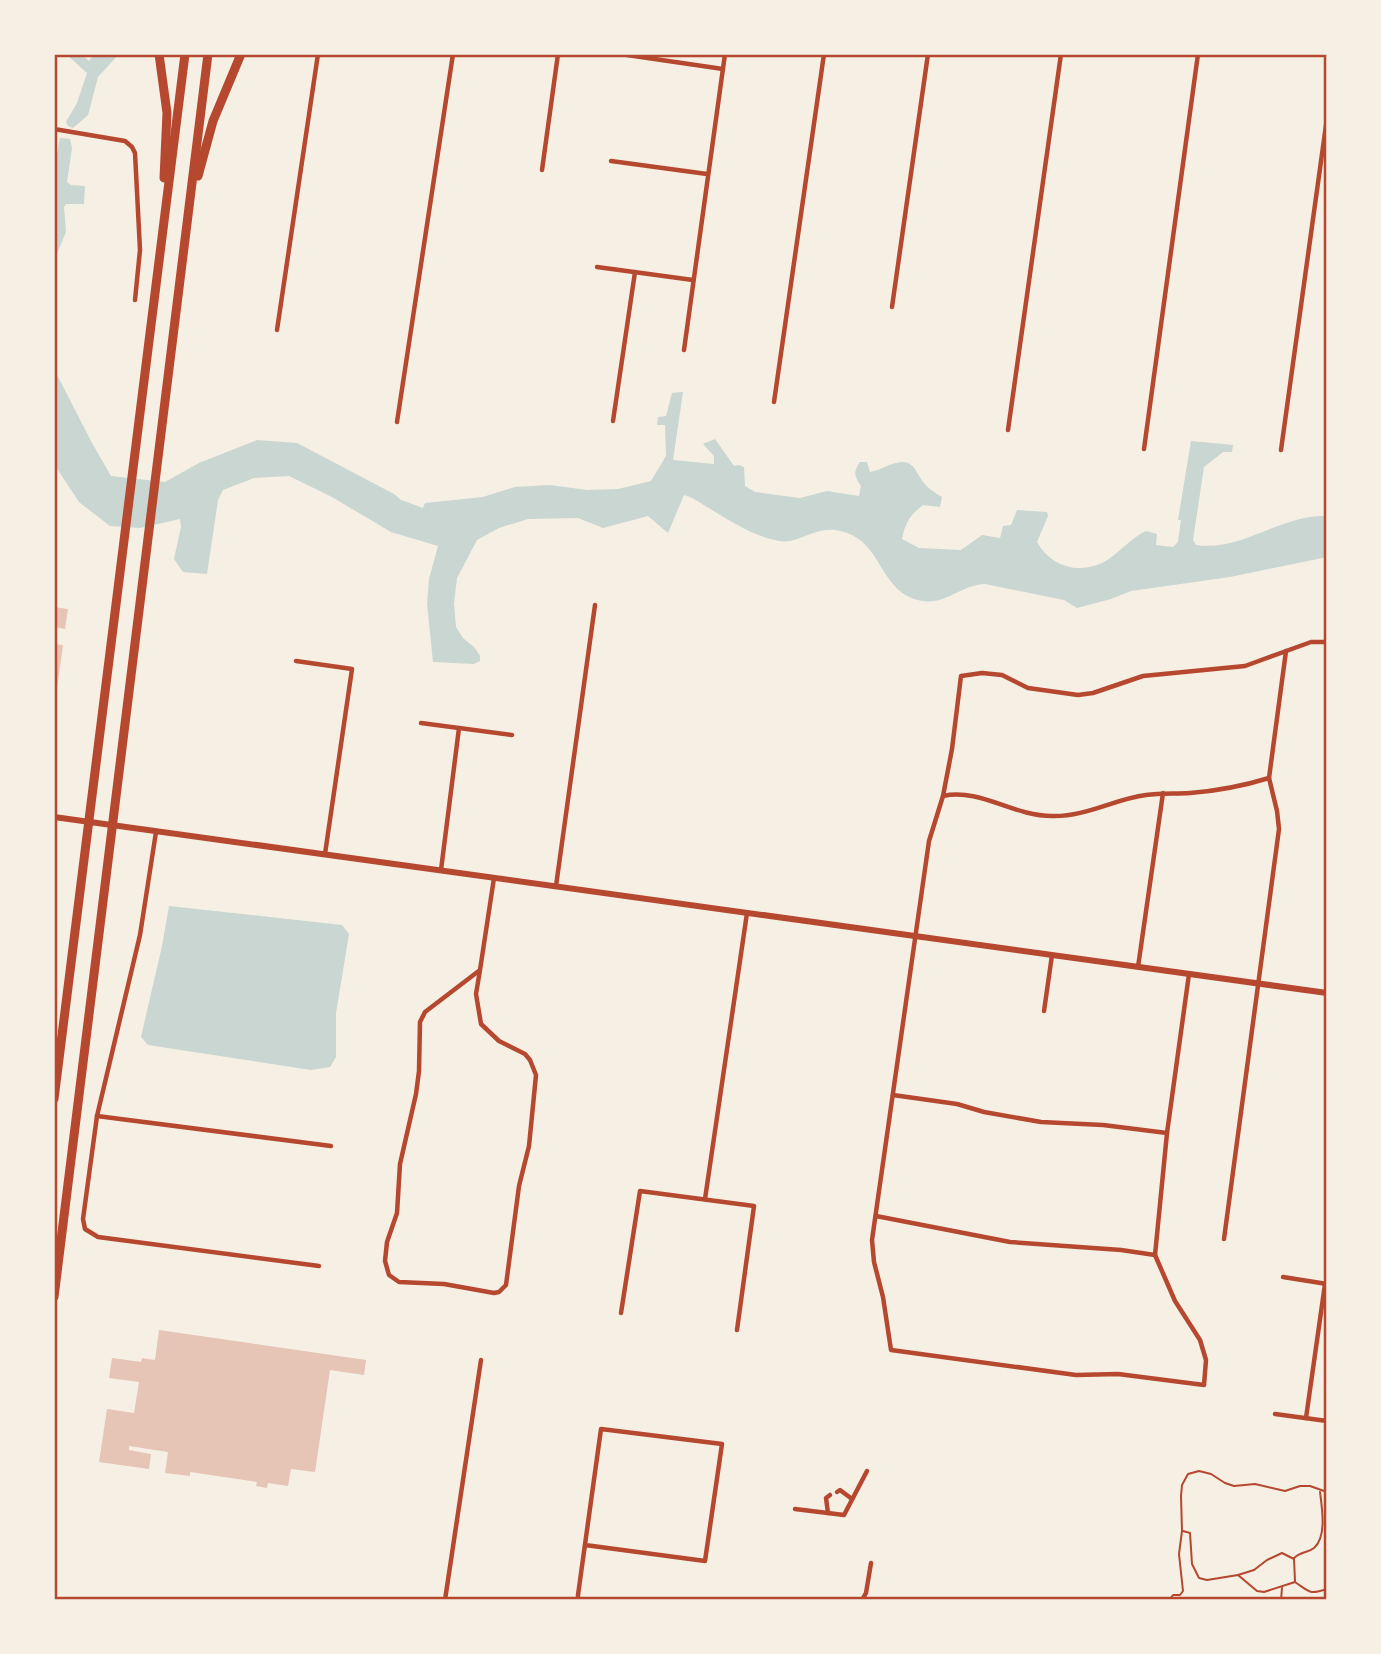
<svg xmlns="http://www.w3.org/2000/svg" width="1381" height="1654" font-family="Barlow,sans-serif">
	<style>
		.water { fill: #c9d6d2 }
		.building { fill: #e6c5b7 }
		.lines { fill: none; stroke-linecap: round; stroke-linejoin: round }
		.path { stroke: #b5482f; stroke-width: 2 }
		.minor { stroke: #b5482f; stroke-width: 4.5 }
		.tertiary { stroke: #b5482f; stroke-width: 6 }
		.motorway { stroke: #b5482f; stroke-width: 9 }
		.neatline { fill: none; stroke: #b5482f; stroke-width: 2.5 }
	</style>
	<rect width="100%" height="100%" fill="#f6efe4"/>
	<g class="water">
		<path d="M 66,54 L 81,54 L 89,61 L 94,54 L 119,54 L 98,77 L 88,115 L 73,128 L 68,126 L 66,122 L 77,103 L 87,73 Z"/>
		<path d="M 60,138 L 70,139 L 72,148 L 67,182 L 71,185 L 85,186 L 84,204 L 66,204 L 64,207 L 66,232 L 54,261 L 54,170 Z"/>
		<path d="M 54,369 L 92,443 L 111,476 L 165,482 L 199,463 L 257,440 L 297,443 L 394,494 L 401,500 L 423,508 L 425,503 L 483,497 L 515,487 L 550,485 L 587,490 L 618,489 L 651,481 L 666,456 L 665,425 L 657,425 L 658,417 L 666,416 L 672,393 L 683,392 L 673,460 L 714,464 L 714,456 L 703,444 L 715,439 L 734,466 L 739,465 L 744,467 L 745,486 L 755,492 L 800,498 L 827,491 L 859,496 L 861,486 C 854,476 853,472 860,462 L 867,462 L 870,472 C 883,470 885,465 896,463 C 914,458 915,472 924,483 C 929,489 935,493 942,497 L 940,507 L 923,505 C 910,515 905,523 902,539 L 919,548 L 961,550 L 982,535 L 1000,538 L 1003,526 L 1011,525 L 1017,510 L 1047,512 L 1048,516 L 1037,542 C 1050,565 1076,575 1102,563 C 1118,555 1129,539 1146,531 L 1157,534 L 1156,545 L 1173,547 L 1178,542 L 1181,520 L 1178,520 L 1191,441 L 1233,445 L 1232,452 L 1223,452 L 1204,467 L 1193,540 L 1196,545 C 1242,552 1281,514 1327,516 L 1327,557 L 1230,577 L 1131,591 L 1111,599 L 1077,608 L 1064,600 L 985,584 C 958,585 944,609 914,599 C 882,588 881,549 852,535 C 818,519 803,545 779,541 C 753,536 730,521 707,507 C 699,502 692,497 684,495 L 668,533 L 648,516 L 603,528 L 578,518 L 528,519 L 499,528 L 477,540 L 457,578 L 454,604 L 456,627 L 463,638 L 475,648 L 480,656 L 480,661 L 474,664 L 433,662 L 427,604 L 429,579 L 438,546 L 391,532 L 332,497 L 289,476 L 254,478 L 223,490 L 218,500 L 207,574 L 183,572 L 174,559 L 181,527 L 180,519 L 140,528 L 110,526 L 79,502 L 54,464 Z"/>
		<path d="M 169,906 L 342,925 L 349,934 L 336,1013 L 336,1057 L 330,1067 L 311,1070 L 148,1045 L 141,1037 L 162,946 Z"/>
	</g>
	<g class="building">
		<path d="M 54,607 L 68,609 L 65,629 L 54,627 Z"/>
		<path d="M 54,644 L 63,645 L 56,696 L 54,696 Z"/>
		<path d="M 159,1330 L 366,1360 L 364,1375 L 330,1370 L 315,1472 L 291,1469 L 288,1486 L 268,1483 L 267,1488 L 256,1486 L 257,1482 L 190,1472 L 190,1476 L 165,1473 L 168,1452 L 129,1446 L 129,1450 L 151,1454 L 149,1469 L 99,1462 L 107,1409 L 134,1413 L 139,1382 L 109,1378 L 112,1358 L 141,1362 L 142,1358 L 155,1360 Z"/>
	</g>
	<g class="lines">
		<g class="path">
			<path d="M 1183,1531 L 1190,1533 L 1192,1564 L 1199,1578 L 1207,1580 L 1238,1575 L 1257,1591 L 1264,1592 L 1295,1582 C 1310,1592 1309,1595 1327,1589"/>
			<path d="M 1294,1558 C 1301,1551 1308,1553 1314,1548 C 1327,1537 1322,1508 1320,1492"/>
			<path d="M 1238,1575 L 1254,1570 L 1267,1560 L 1282,1553 L 1294,1559 L 1295,1581"/>
			<path d="M 1169,1600 L 1173,1595 L 1180,1595 L 1183,1591 L 1179,1554 L 1182,1531 L 1181,1496 L 1182,1485 L 1188,1474 L 1199,1471 L 1211,1474 L 1225,1483 L 1234,1486 L 1255,1484 L 1285,1491 L 1300,1486 L 1310,1486 L 1327,1492"/>
			<path d="M 1281,1600 L 1282,1588"/>
		</g>
		<g class="minor">
			<path d="M 627,55 L 723,69"/>
			<path d="M 54,129 L 125,141 L 132,147 L 135,153 L 140,250 L 135,300"/>
			<path d="M 611,161 L 707,174"/>
			<path d="M 542,170 L 558,54"/>
			<path d="M 597,267 L 693,280"/>
			<path d="M 892,307 L 928,54"/>
			<path d="M 277,330 L 318,54"/>
			<path d="M 684,350 L 725,54"/>
			<path d="M 774,402 L 824,54"/>
			<path d="M 613,421 L 635,272"/>
			<path d="M 397,422 L 453,54"/>
			<path d="M 1008,430 L 1061,54"/>
			<path d="M 1144,449 L 1198,54"/>
			<path d="M 1281,450 L 1327,118"/>
			<path d="M 296,661 L 352,669 L 325,854"/>
			<path d="M 421,723 L 512,735"/>
			<path d="M 943,796 C 981,788 1012,816 1052,816 C 1086,817 1114,799 1146,795 C 1161,793 1175,794 1190,793 C 1216,791 1243,786 1269,778"/>
			<path d="M 156,832 L 140,935 L 97,1116 L 83,1219 L 85,1229 L 98,1237 L 319,1266"/>
			<path d="M 441,870 L 459,728"/>
			<path d="M 556,886 L 595,605"/>
			<path d="M 1138,967 L 1163,793"/>
			<path d="M 480,970 L 476,994 L 481,1024 L 499,1041 L 525,1054 L 530,1060 L 536,1075 L 529,1146 L 519,1186 L 506,1285 L 499,1292 L 494,1293 L 444,1284 L 399,1282 L 389,1275 L 385,1261 L 387,1242 L 397,1213 L 400,1164 L 416,1094 L 419,1071 L 420,1022 L 425,1012 L 480,970 L 494,878"/>
			<path d="M 1189,974 L 1167,1133 L 1155,1255 L 1175,1301 L 1200,1340 L 1206,1360 L 1204,1385 L 1118,1374 L 1076,1375 L 891,1350 L 883,1297 L 874,1262 L 872,1240 L 929,841 L 943,796 L 952,749 L 961,676 L 982,673 L 1002,675 L 1028,688 L 1078,695 L 1093,693 L 1143,676 L 1245,666 L 1311,642 L 1327,642"/>
			<path d="M 1044,1011 L 1052,955"/>
			<path d="M 893,1095 L 957,1104 L 984,1112 L 1041,1122 L 1103,1125 L 1167,1133"/>
			<path d="M 97,1116 L 331,1146"/>
			<path d="M 705,1199 L 747,913"/>
			<path d="M 876,1216 L 1010,1242 L 1121,1250 L 1155,1255"/>
			<path d="M 1224,1239 L 1279,829 L 1277,811 L 1269,778 L 1286,651"/>
			<path d="M 1283,1277 L 1327,1284"/>
			<path d="M 621,1313 L 640,1191 L 754,1206 L 737,1330"/>
			<path d="M 1275,1414 L 1327,1421"/>
			<path d="M 1306,1418 L 1325,1284"/>
			<path d="M 837,1492 L 840,1490 L 852,1499"/>
			<path d="M 795,1509 L 844,1515 L 867,1471"/>
			<path d="M 828,1513 L 826,1498 L 830,1495"/>
			<path d="M 445,1600 L 481,1360"/>
			<path d="M 578,1600 L 578,1595 L 601,1429 L 722,1444 L 705,1561 L 585,1545"/>
			<path d="M 862,1600 L 866,1593 L 871,1563"/>
		</g>
		<path class="tertiary" d="M 54,817 L 1327,993"/>
		<g class="motorway">
			<path d="M 159,54 L 167,113 L 164,178"/>
			<path d="M 198,176 L 213,121 L 241,54"/>
			<path d="M 54,1099 L 185,54"/>
			<path d="M 54,1297 L 208,54"/>
		</g>
	</g>
	<rect width="1381" height="1654" fill="none" stroke="#f6efe4" stroke-width="112"/>
	<rect x="56" y="56" width="1269" height="1542" class="neatline"/>
</svg>
